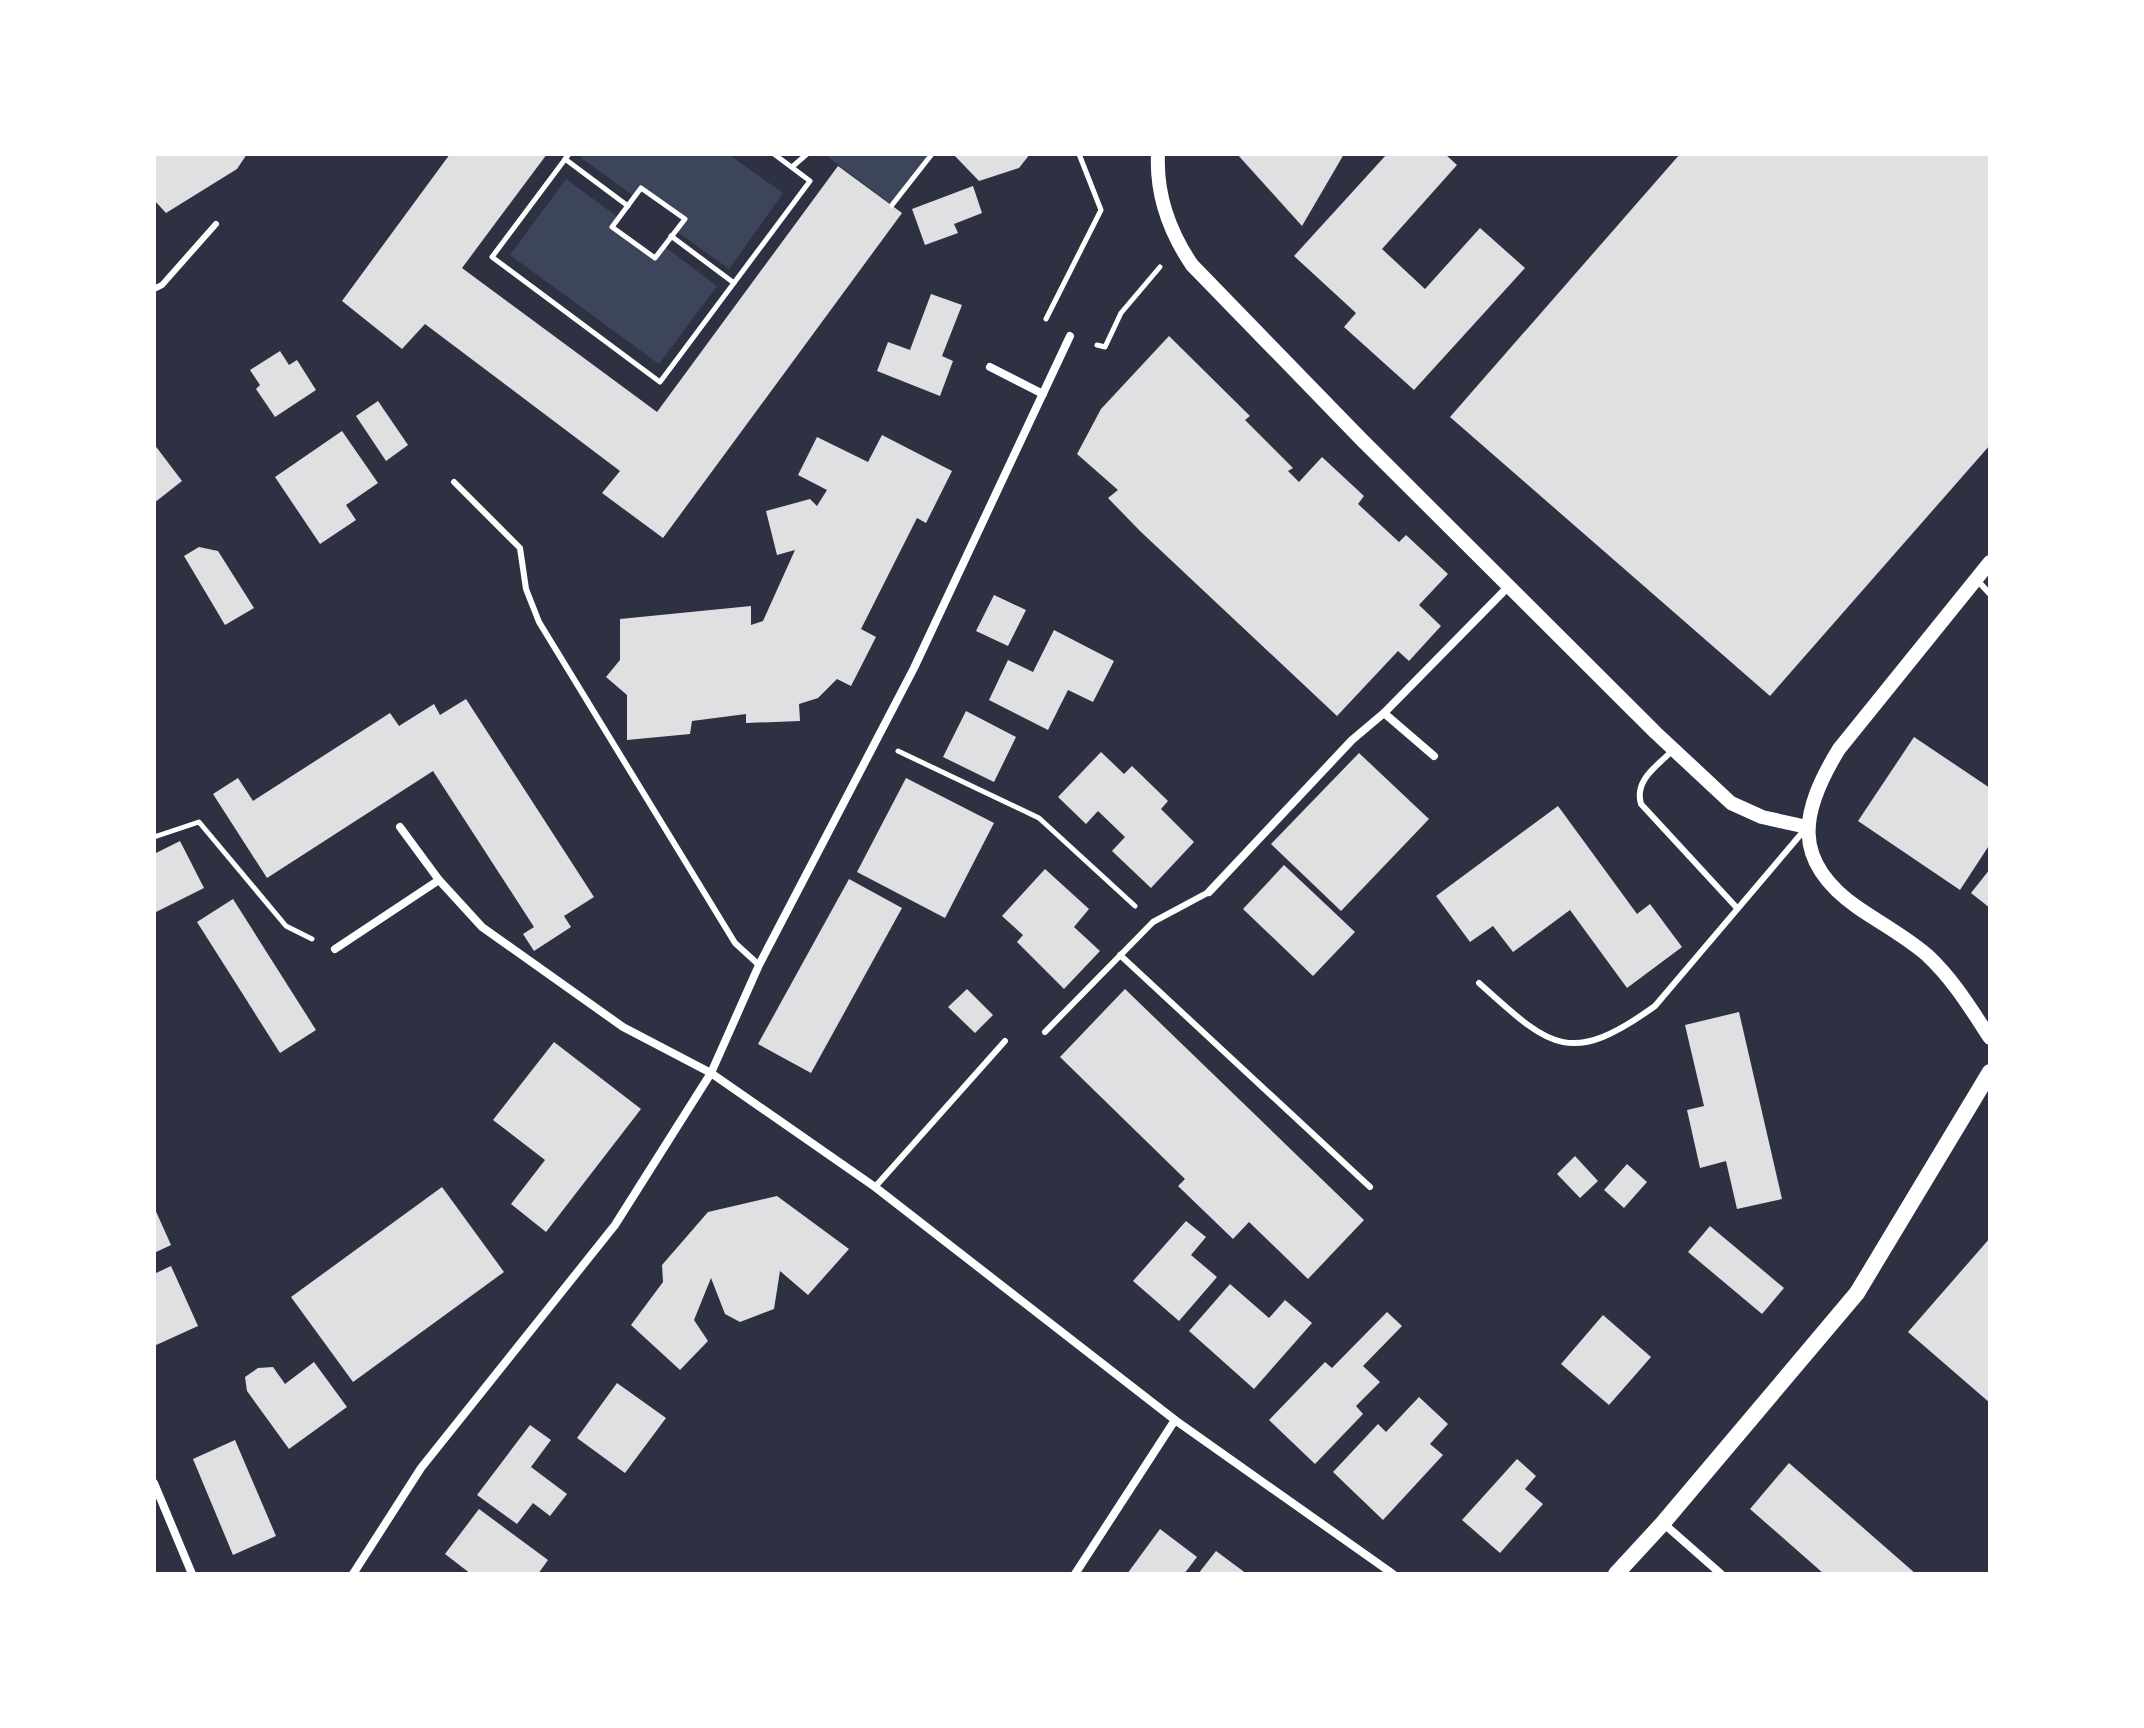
<svg xmlns="http://www.w3.org/2000/svg" width="2144" height="1728" font-family="Ubuntu,sans-serif">
	<style>
		.green { fill: #3c4559 }
		.building { fill: #e0e0e3 }
		.lines { fill: none; stroke-linecap: round; stroke-linejoin: round }
		.path { stroke: #fff; stroke-width: 5 }
		.service { stroke: #fff; stroke-width: 6 }
		.minor { stroke: #fff; stroke-width: 8 }
		.tertiary { stroke: #fff; stroke-width: 14 }
		.secondary { stroke: #fff; stroke-width: 16 }
	</style>
	<rect width="100%" height="100%" fill="#2d3142"/>
	<g class="green">
		<path d="M 583,154 L 728,154 L 783,193 L 729,269 L 676,231 L 684,219 L 641,188 L 635,197 L 581,158 Z"/>
		<path d="M 824,154 L 932,154 L 892,205 Z"/>
		<path d="M 566,179 L 619,218 L 613,226 L 655,258 L 664,246 L 717,286 L 659,364 L 510,255 Z"/>
	</g>
	<g class="building">
		<path d="M 154,154 L 247,154 L 237,169 L 166,213 L 154,200 Z"/>
		<path d="M 450,154 L 547,154 L 462,268 L 657,412 L 838,166 L 902,213 L 663,538 L 602,493 L 620,471 L 425,324 L 402,349 L 342,301 Z"/>
		<path d="M 953,154 L 1030,154 L 1019,168 L 979,181 Z"/>
		<path d="M 1237,154 L 1344,154 L 1302,226 Z"/>
		<path d="M 1387,154 L 1445,154 L 1457,165 L 1382,249 L 1425,289 L 1480,228 L 1525,268 L 1414,390 L 1344,327 L 1356,313 L 1294,256 Z"/>
		<path d="M 1680,154 L 1990,154 L 1990,445 L 1770,696 L 1450,417 Z"/>
		<path d="M 973,186 L 982,213 L 954,224 L 958,233 L 925,245 L 912,209 Z"/>
		<path d="M 931,294 L 962,305 L 942,356 L 953,361 L 940,396 L 877,371 L 888,342 L 910,350 Z"/>
		<path d="M 1169,336 L 1250,416 L 1245,420 L 1293,468 L 1288,471 L 1299,482 L 1322,457 L 1364,496 L 1358,504 L 1399,542 L 1406,535 L 1448,574 L 1419,605 L 1441,626 L 1409,661 L 1398,651 L 1337,716 L 1140,531 L 1108,498 L 1118,490 L 1077,454 L 1101,409 Z"/>
		<path d="M 280,351 L 289,365 L 297,360 L 316,390 L 275,417 L 256,389 L 260,385 L 250,370 Z"/>
		<path d="M 378,401 L 408,445 L 386,461 L 356,416 Z"/>
		<path d="M 342,431 L 378,483 L 346,505 L 356,520 L 320,544 L 275,477 Z"/>
		<path d="M 882,435 L 952,471 L 926,523 L 917,518 L 861,629 L 876,637 L 851,686 L 837,679 L 818,698 L 799,704 L 800,721 L 746,723 L 746,714 L 692,721 L 690,734 L 627,740 L 627,695 L 606,677 L 620,660 L 620,619 L 751,606 L 751,625 L 763,621 L 795,550 L 777,555 L 766,511 L 810,499 L 817,506 L 827,490 L 798,475 L 817,437 L 868,462 Z"/>
		<path d="M 154,444 L 182,481 L 154,503 Z"/>
		<path d="M 199,547 L 218,551 L 254,608 L 225,625 L 184,556 Z"/>
		<path d="M 994,595 L 1026,610 L 1008,646 L 976,631 Z"/>
		<path d="M 1054,630 L 1114,661 L 1093,702 L 1068,690 L 1048,730 L 989,700 L 1008,660 L 1033,672 Z"/>
		<path d="M 466,699 L 594,897 L 564,916 L 571,927 L 534,951 L 523,934 L 534,927 L 433,771 L 267,878 L 213,794 L 238,778 L 253,801 L 390,713 L 399,726 L 434,704 L 440,715 Z"/>
		<path d="M 966,711 L 1016,737 L 994,782 L 943,757 Z"/>
		<path d="M 1914,737 L 1990,788 L 1990,844 L 1960,890 L 1858,821 Z"/>
		<path d="M 1101,752 L 1124,774 L 1132,766 L 1168,801 L 1161,809 L 1194,842 L 1151,888 L 1112,851 L 1125,837 L 1098,811 L 1086,824 L 1058,797 Z"/>
		<path d="M 1359,753 L 1429,819 L 1341,911 L 1271,844 Z"/>
		<path d="M 906,778 L 994,823 L 945,918 L 857,872 Z"/>
		<path d="M 1558,806 L 1637,914 L 1650,904 L 1682,947 L 1627,988 L 1570,910 L 1513,952 L 1493,926 L 1470,942 L 1436,896 Z"/>
		<path d="M 180,841 L 204,888 L 154,913 L 154,854 Z"/>
		<path d="M 1284,865 L 1355,932 L 1313,976 L 1243,909 Z"/>
		<path d="M 1045,869 L 1089,909 L 1074,927 L 1100,951 L 1064,989 L 1017,942 L 1023,935 L 1002,916 Z"/>
		<path d="M 1990,869 L 1990,908 L 1971,893 Z"/>
		<path d="M 849,879 L 902,908 L 811,1073 L 758,1044 Z"/>
		<path d="M 233,899 L 316,1030 L 280,1053 L 197,922 Z"/>
		<path d="M 967,989 L 993,1015 L 975,1033 L 948,1007 Z"/>
		<path d="M 1125,989 L 1364,1220 L 1308,1279 L 1249,1222 L 1233,1239 L 1178,1186 L 1185,1179 L 1060,1057 Z"/>
		<path d="M 1739,1012 L 1782,1199 L 1737,1209 L 1726,1161 L 1700,1168 L 1687,1110 L 1704,1106 L 1685,1025 Z"/>
		<path d="M 554,1042 L 641,1109 L 546,1232 L 511,1204 L 545,1160 L 493,1120 Z"/>
		<path d="M 1575,1156 L 1598,1181 L 1580,1198 L 1557,1174 Z"/>
		<path d="M 1627,1164 L 1647,1182 L 1624,1208 L 1604,1190 Z"/>
		<path d="M 442,1187 L 504,1272 L 353,1382 L 291,1297 Z"/>
		<path d="M 777,1196 L 849,1249 L 808,1295 L 780,1271 L 774,1309 L 740,1322 L 725,1314 L 711,1278 L 694,1320 L 708,1341 L 680,1370 L 631,1325 L 663,1282 L 662,1265 L 708,1212 Z"/>
		<path d="M 154,1207 L 171,1245 L 154,1253 Z"/>
		<path d="M 1186,1221 L 1206,1237 L 1191,1255 L 1217,1277 L 1179,1321 L 1133,1281 Z"/>
		<path d="M 1710,1226 L 1784,1288 L 1762,1314 L 1688,1252 Z"/>
		<path d="M 1990,1238 L 1990,1403 L 1908,1332 Z"/>
		<path d="M 171,1266 L 198,1326 L 154,1346 L 154,1274 Z"/>
		<path d="M 1230,1284 L 1269,1318 L 1285,1300 L 1312,1323 L 1254,1389 L 1189,1331 Z"/>
		<path d="M 1387,1312 L 1402,1326 L 1363,1366 L 1380,1382 L 1356,1406 L 1363,1414 L 1315,1464 L 1269,1420 L 1325,1362 L 1332,1368 Z"/>
		<path d="M 1603,1315 L 1651,1357 L 1609,1405 L 1561,1364 Z"/>
		<path d="M 314,1362 L 347,1407 L 289,1449 L 247,1391 L 245,1377 L 258,1368 L 273,1367 L 285,1384 Z"/>
		<path d="M 617,1383 L 666,1418 L 625,1473 L 577,1438 Z"/>
		<path d="M 1419,1397 L 1448,1424 L 1430,1444 L 1443,1455 L 1383,1520 L 1333,1472 L 1378,1424 L 1386,1432 Z"/>
		<path d="M 530,1425 L 551,1440 L 531,1467 L 567,1494 L 550,1516 L 533,1503 L 517,1524 L 477,1495 Z"/>
		<path d="M 235,1440 L 276,1536 L 233,1555 L 193,1459 Z"/>
		<path d="M 1517,1459 L 1536,1476 L 1525,1489 L 1543,1504 L 1500,1553 L 1462,1520 Z"/>
		<path d="M 1789,1463 L 1916,1574 L 1824,1574 L 1750,1509 Z"/>
		<path d="M 479,1509 L 548,1560 L 538,1574 L 471,1574 L 445,1554 Z"/>
		<path d="M 1160,1529 L 1197,1557 L 1184,1574 L 1127,1574 Z"/>
		<path d="M 1216,1551 L 1247,1574 L 1198,1574 Z"/>
	</g>
	<g class="lines">
		<g class="path">
			<path d="M 569,154 L 492,257 L 660,382 L 810,181 L 774,154"/>
			<path d="M 565,159 L 628,206"/>
			<path d="M 792,167 L 807,154"/>
			<path d="M 641,188 L 685,219 L 655,258 L 612,227 Z"/>
			<path d="M 892,205 L 932,154"/>
			<path d="M 671,236 L 734,283"/>
			<path d="M 1046,319 L 1101,210 L 1079,154"/>
			<path d="M 1097,345 L 1105,347 L 1121,313 L 1160,267"/>
			<path d="M 898,751 L 1039,818 L 1135,906"/>
			<path d="M 154,837 L 199,822 L 286,926 L 312,939"/>
		</g>
		<g class="service">
			<path d="M 154,289 L 162,285 L 216,224"/>
			<path d="M 454,482 L 520,548 L 526,589 L 539,622 L 735,943 L 759,965"/>
			<path d="M 1976,579 L 1990,594"/>
			<path d="M 1672,751 C 1657,766 1634,780 1641,804 L 1737,908"/>
			<path d="M 1120,955 L 1370,1187"/>
			<path d="M 1479,983 C 1550,1047 1569,1068 1655,1006 L 1807,827"/>
			<path d="M 1045,1032 L 1153,922 L 1209,892"/>
			<path d="M 875,1187 L 1005,1041"/>
		</g>
		<g class="minor">
			<path d="M 990,367 L 1043,394"/>
			<path d="M 1434,756 L 1384,713 L 1509,586"/>
			<path d="M 400,827 L 439,880"/>
			<path d="M 1209,892 L 1352,740 L 1384,713"/>
			<path d="M 335,949 L 439,880 L 482,927 L 623,1027 L 711,1073 L 875,1187 L 1175,1420 L 1393,1574"/>
			<path d="M 154,1483 L 192,1574"/>
			<path d="M 1663,1523 L 1721,1574"/>
			<path d="M 353,1574 L 421,1468 L 615,1225 L 711,1073 L 759,965 L 914,668 L 1070,336"/>
			<path d="M 1075,1574 L 1175,1420"/>
		</g>
		<g class="tertiary">
			<path d="M 1158,154 C 1156,195 1169,231 1192,265 L 1361,439 L 1656,733 L 1731,803 L 1762,817 L 1807,827"/>
			<path d="M 1990,562 L 1839,749 C 1801,811 1790,860 1857,907 C 1880,923 1905,936 1927,955 C 1953,979 1971,1009 1990,1038"/>
		</g>
		<path class="secondary" d="M 1616,1574 L 1663,1523 L 1857,1293 L 1990,1072"/>
	</g>
	<rect width="2144" height="1728" fill="none" stroke="#ffffff" stroke-width="312"/>
</svg>
